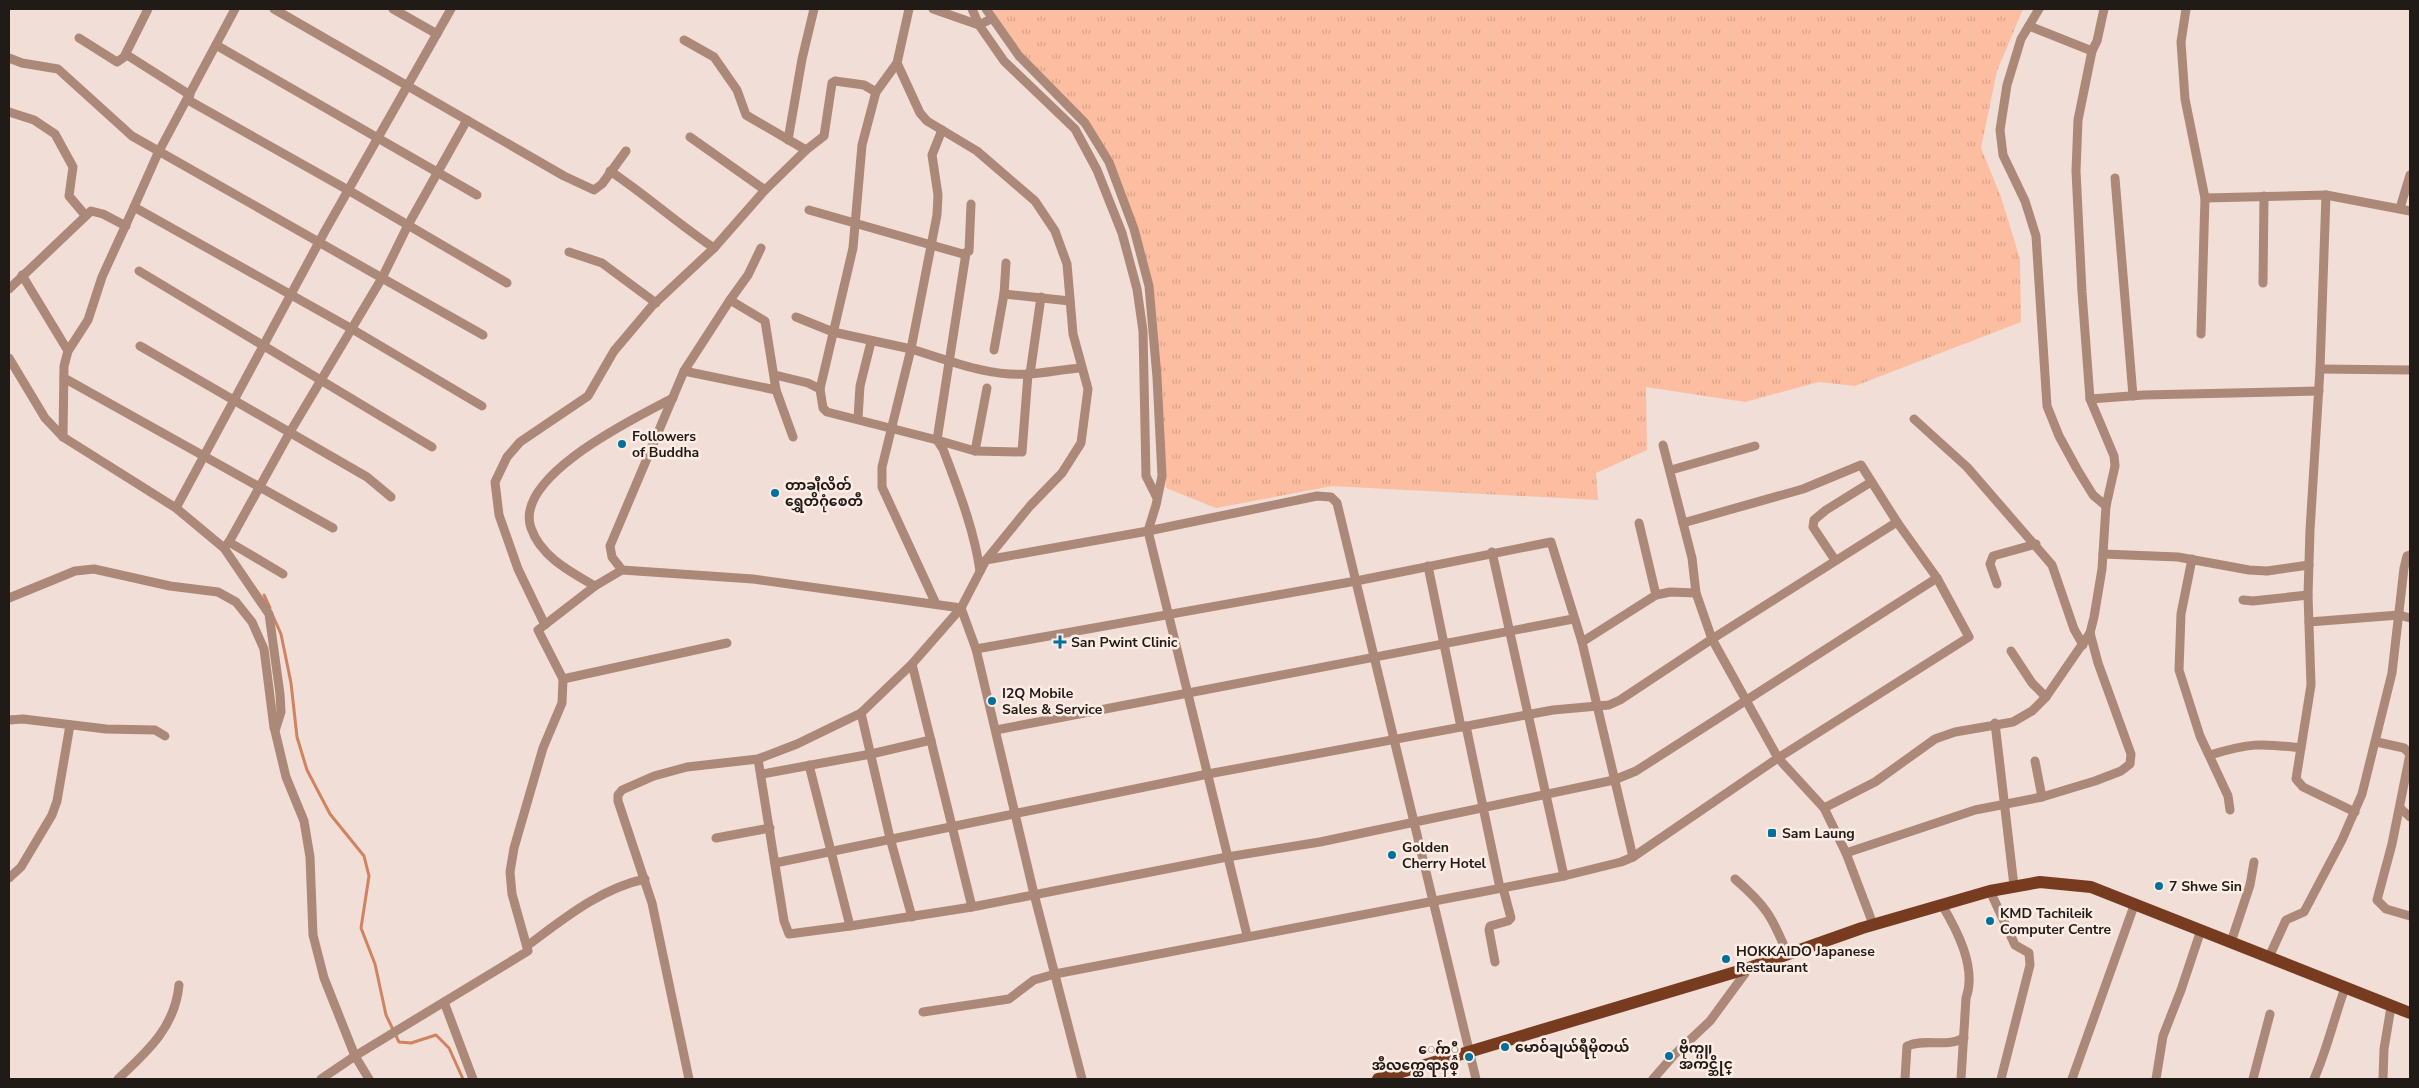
<svg xmlns="http://www.w3.org/2000/svg" width="2419" height="1088" font-family="'Nunito Sans','Noto Sans Myanmar',sans-serif">
	<style>
		.grass { fill: url(#grass-tufts) }
		.lines { fill: none; stroke-linecap: round; stroke-linejoin: round }
		.stream { stroke: #d1835f; stroke-width: 3 }
		.street { stroke: #ab8878; stroke-width: 9 }
		.primary { stroke: #773c20; stroke-width: 12 }
		.poi-dot { fill: #01719c; stroke: #fdece4; stroke-width: 2 }
		.labels { text-anchor: middle; stroke-width: 5; stroke-linejoin: round; paint-order: stroke }
		.poi-label { font-size: 14px; font-weight: bold; fill: #211b18; stroke: #fdece4; text-anchor: start }
	</style>
	<defs>
		<pattern id="grass-tufts" width="24" height="20" patternUnits="userSpaceOnUse" patternTransform="scale(1.25)"><rect width="24" height="20" fill="#fcbda1"/><path d="M3 7l-1-3M5 7V3M7 7l1-3M15 17l-1-3M17 17v-4M19 17l1-3" fill="none" stroke="#d8a28a"/></pattern>
	</defs>
	<rect width="100%" height="100%" fill="#f0ded7"/>
	<path class="grass" d="M 987,9 L 2023,9 L 1997,71 L 1981,148 L 2001,197 L 2020,259 L 2021,322 L 1855,386 L 1819,382 L 1745,402 L 1646,387 L 1647,450 L 1596,473 L 1598,500 L 1332,486 L 1216,508 L 1166,488 L 1162,402 L 1152,309 L 1132,227 L 1109,158 L 1078,115 L 1043,83 Z"/>
	<g class="lines">
		<g class="stream">
			<path d="M 264,595 L 270,608"/>
			<path d="M 272,614 L 281,634 L 291,683 L 297,737 L 307,770 L 330,814 L 364,856 L 369,876 L 361,928 L 375,964 L 386,1015 L 399,1042 L 411,1043 L 436,1035 L 449,1048 L 463,1079"/>
		</g>
		<g class="street">
			<path d="M 274,9 L 564,176 L 594,190 L 602,184 L 626,151"/>
			<path d="M 393,9 L 437,34"/>
			<path d="M 933,9 L 979,25 L 991,19"/>
			<path d="M 972,9 L 979,25 L 1004,61 L 1075,129 L 1097,170 L 1122,233 L 1137,289 L 1143,331 L 1146,476 L 1156,496"/>
			<path d="M 986,9 L 1019,56 L 1085,123 L 1109,162 L 1134,229 L 1149,286 L 1157,377 L 1162,476 L 1156,505 L 1148,531 L 1247,935"/>
			<path d="M 2186,9 L 2181,42 L 2185,99 L 2205,198 L 2201,334"/>
			<path d="M 2029,26 L 2092,51 L 2097,41 L 2104,9"/>
			<path d="M 79,38 L 117,62 L 127,55 L 190,95"/>
			<path d="M 684,40 L 714,57 L 737,90 L 746,115 L 806,150"/>
			<path d="M 216,45 L 477,195"/>
			<path d="M 2092,51 L 2078,120 L 2076,171 L 2082,292 L 2090,399 L 2114,456 L 2115,466 L 2106,506"/>
			<path d="M 125,55 L 148,9"/>
			<path d="M 9,58 L 22,63 L 58,69 L 132,136 L 382,278 L 408,225 L 467,120"/>
			<path d="M 897,63 L 920,113 L 927,121 L 977,151 L 1035,201 L 1055,231 L 1067,264 L 1073,334 L 1088,389 L 1081,443 L 1062,473 L 1030,506 L 986,560"/>
			<path d="M 188,100 L 348,190 L 507,283"/>
			<path d="M 9,112 L 34,120 L 55,134 L 73,167 L 69,196 L 85,215"/>
			<path d="M 690,137 L 765,190"/>
			<path d="M 788,140 L 802,59 L 814,9"/>
			<path d="M 610,171 C 646,195 678,224 714,248 L 765,190 L 806,150 L 824,136 L 832,83 L 835,81 L 864,85 L 876,92"/>
			<path d="M 2115,178 L 2133,396"/>
			<path d="M 2326,195 L 2320,369 L 2310,530 L 2308,595 L 2311,685 L 2296,779 L 2303,787 L 2355,812"/>
			<path d="M 2205,198 L 2326,195 L 2410,211"/>
			<path d="M 134,207 L 158,153 L 235,9"/>
			<path d="M 2400,208 L 2410,175"/>
			<path d="M 809,210 L 963,254 L 969,251 L 971,204"/>
			<path d="M 569,252 L 602,263 L 656,303"/>
			<path d="M 966,253 L 937,440 L 975,451 L 1022,452 L 1028,374"/>
			<path d="M 139,271 L 432,447"/>
			<path d="M 22,275 L 68,351"/>
			<path d="M 2263,283 L 2264,196"/>
			<path d="M 9,289 L 91,211 L 103,214 L 126,226"/>
			<path d="M 1004,294 L 1070,301"/>
			<path d="M 730,300 L 748,275 L 761,248"/>
			<path d="M 796,317 L 833,332 L 911,349 L 937,215 L 938,195 L 932,155 L 942,130"/>
			<path d="M 140,346 L 367,477 L 391,497"/>
			<path d="M 994,350 L 1004,294 L 1006,263"/>
			<path d="M 9,358 L 45,418 L 63,437 L 176,508"/>
			<path d="M 2320,369 L 2410,370"/>
			<path d="M 684,371 L 730,300 L 765,321 L 776,390 L 793,437"/>
			<path d="M 1030,374 L 1041,297"/>
			<path d="M 775,375 L 808,383 L 820,389 L 823,408 L 827,412 L 937,440 L 943,449 C 958,489 974,529 980,571"/>
			<path d="M 64,378 L 333,528"/>
			<path d="M 820,389 L 853,248 L 862,145 L 876,92 L 897,63 L 909,9"/>
			<path d="M 2090,399 L 2144,395 L 2319,391"/>
			<path d="M 858,418 L 860,386 L 871,342"/>
			<path d="M 1914,419 L 1967,467 L 2052,565 L 2074,629 L 2083,645"/>
			<path d="M 63,437 L 64,366 L 68,351 L 88,320 L 102,277 L 134,207 L 352,329 L 482,406"/>
			<path d="M 1663,445 L 1692,558 L 1696,593 L 1712,639 L 1778,758 L 1824,808 L 1846,853 L 1975,810 L 2042,797 L 2095,781 L 2121,771 L 2130,764 L 2131,754 L 2098,663 L 2090,633"/>
			<path d="M 975,451 L 987,388"/>
			<path d="M 1671,470 L 1755,446"/>
			<path d="M 1639,523 L 1656,595"/>
			<path d="M 229,542 L 283,574"/>
			<path d="M 224,548 L 229,542 L 290,432 L 382,278 L 483,335"/>
			<path d="M 1492,552 L 1564,876"/>
			<path d="M 2103,554 L 2178,557 L 2249,570 L 2267,571 L 2309,565"/>
			<path d="M 2192,559 L 2181,614 L 2179,670 L 2200,736 L 2228,796 L 2230,810"/>
			<path d="M 1835,560 L 1813,527 L 1814,520 L 1826,510 L 1871,482"/>
			<path d="M 1428,566 L 1461,727"/>
			<path d="M 622,570 L 753,579 L 961,608"/>
			<path d="M 1997,584 L 1990,564 L 1993,556 L 2036,544"/>
			<path d="M 595,586 C 571,572 541,557 531,528 C 513,476 637,417 673,398"/>
			<path d="M 9,598 L 75,571 L 94,569 L 170,586 L 218,592 L 236,602 L 252,622 L 264,649 L 274,728"/>
			<path d="M 2243,600 L 2253,601 L 2308,595"/>
			<path d="M 936,604 L 882,487 L 882,467 L 911,349 C 948,360 989,377 1028,374 C 1046,373 1064,369 1082,368"/>
			<path d="M 961,608 L 976,649 L 1034,894 L 1082,1079"/>
			<path d="M 2309,622 L 2399,615 L 2410,618"/>
			<path d="M 545,625 L 518,569 L 499,515 L 495,482 L 507,457 L 520,442 L 588,396 L 614,351 L 652,306 L 714,248"/>
			<path d="M 1582,642 L 1656,595 L 1670,592 L 1696,593"/>
			<path d="M 976,649 L 1356,581 L 1551,542 L 1582,642 L 1633,857"/>
			<path d="M 2011,651 L 2032,683 L 2046,697"/>
			<path d="M 912,664 L 972,907"/>
			<path d="M 563,679 L 727,643"/>
			<path d="M 861,713 L 890,838 L 912,917"/>
			<path d="M 9,720 L 23,719 L 106,729 L 155,730 L 165,736"/>
			<path d="M 1995,723 L 2014,886"/>
			<path d="M 1466,726 L 1500,888"/>
			<path d="M 996,730 L 1573,619"/>
			<path d="M 2377,742 L 2404,748 L 2410,754 L 2392,844 L 2377,900 L 2386,909 L 2410,916"/>
			<path d="M 2210,755 C 2249,743 2261,743 2301,748"/>
			<path d="M 758,759 L 784,921 L 789,934 L 850,926 L 972,907 L 1227,857 L 1320,842 L 1614,780 L 1636,771 L 1937,578"/>
			<path d="M 2035,761 L 2042,797"/>
			<path d="M 809,765 L 850,926"/>
			<path d="M 762,774 L 871,754 L 931,740"/>
			<path d="M 1824,808 L 1875,782 L 1935,739 L 1955,732 L 2013,722 L 2032,711 L 2046,697 L 2090,633 L 2094,617 L 2102,569 L 2106,506 L 2093,495 L 2077,469 L 2059,436 L 2047,406 L 2036,236 L 2025,201 L 2003,155 L 2000,130 L 2007,85 L 2021,39 L 2039,9"/>
			<path d="M 2400,808 L 2410,817"/>
			<path d="M 716,838 L 770,828"/>
			<path d="M 1846,853 L 1873,924"/>
			<path d="M 775,863 L 1208,774 L 1553,710 L 1609,705 L 1620,700 L 1712,639 L 1897,522"/>
			<path d="M 9,878 L 21,867 L 52,815 L 57,801 L 70,725"/>
			<path d="M 1735,879 C 1765,905 1772,916 1787,953"/>
			<path d="M 1990,891 L 2015,945 L 2029,953 L 2030,965 L 2001,1079"/>
			<path d="M 1942,905 C 1957,930 1977,968 1966,998 L 1961,1079"/>
			<path d="M 2231,942 L 2250,885 L 2254,862"/>
			<path d="M 527,946 C 562,920 601,888 645,879"/>
			<path d="M 2269,957 L 2286,920 L 2304,912 L 2342,840 L 2362,794 L 2392,673 L 2404,568 L 2407,556 L 2410,555"/>
			<path d="M 1495,962 L 1489,930 L 1490,926 L 1508,921 L 1511,918 L 1503,888"/>
			<path d="M 444,1002 L 473,1079"/>
			<path d="M 923,1012 L 1009,999 L 1034,980 L 1055,974 L 1564,876 L 1621,862 L 1633,857 L 1778,758 L 1969,637 L 1937,578 L 1897,522 L 1861,465 L 1803,489 L 1683,523"/>
			<path d="M 118,1079 C 148,1051 175,1027 179,985"/>
			<path d="M 321,1079 L 355,1056 L 324,978 L 313,935 L 310,857 L 304,821 L 286,777 L 275,731 L 281,712 L 280,694 L 269,614 L 224,548 L 176,508 L 325,231 L 451,9"/>
			<path d="M 369,1079 L 355,1056 L 528,951 L 512,894 L 510,872 L 514,848 L 543,748 L 562,703 L 563,679 L 538,630 L 595,586 L 622,570 L 612,557 L 610,546 L 684,371 L 776,390"/>
			<path d="M 689,1079 L 652,903 L 618,801 L 618,795 L 622,790 L 654,776 L 687,767 L 758,759 L 797,744 L 861,713 L 912,664 L 961,608 L 986,560 L 1148,531 L 1317,496 L 1331,497 L 1337,503 L 1476,1079"/>
			<path d="M 1653,1079 L 1674,1055 L 1710,1021 L 1749,968"/>
			<path d="M 1905,1079 L 1907,1046 C 1925,1038 1946,1048 1964,1038"/>
			<path d="M 2072,1079 L 2135,903"/>
			<path d="M 2156,1079 L 2163,1036 L 2181,990 L 2201,930"/>
			<path d="M 2253,1079 L 2270,1014"/>
			<path d="M 2314,1079 C 2327,1050 2334,1018 2345,988"/>
			<path d="M 2383,1079 L 2384,1049 L 2391,1007"/>
		</g>
		<path class="primary" d="M 1378,1079 L 1749,968 L 1862,928 L 1990,891 L 2040,882 L 2091,887 L 2410,1013"/>
	</g>
	<g class="poi-dot">
		<circle cx="622" cy="444" r="5"/>
		<circle cx="775" cy="493" r="5"/>
		<path d="M1057.5 634.5h5v5h5v5h-5v5h-5v-5h-5v-5h5z"/>
		<circle cx="992" cy="701" r="5"/>
		<rect x="1767" y="828" width="10" height="10" rx="2.5"/>
		<circle cx="1392" cy="855" r="5"/>
		<circle cx="2159" cy="886" r="5"/>
		<circle cx="1990" cy="921" r="5"/>
		<circle cx="1726" cy="959" r="5"/>
		<circle cx="1505" cy="1047" r="5"/>
		<circle cx="1669" cy="1056" r="5"/>
		<circle cx="1469" cy="1057" r="5"/>
	</g>
	<g class="labels">
		<g class="poi-label">
			<text x="632" y="441">Followers<tspan x="632" dy="16">of Buddha</tspan></text>
			<text x="785" y="490">တာချီလိတ်<tspan x="785" dy="16">ရွှေတိဂုံစေတီ</tspan></text>
			<text x="1071" y="647">San Pwint Clinic</text>
			<text x="1002" y="698">I2Q Mobile<tspan x="1002" dy="16">Sales &amp; Service</tspan></text>
			<text x="1782" y="838">Sam Laung</text>
			<text x="1402" y="852">Golden<tspan x="1402" dy="16">Cherry Hotel</tspan></text>
			<text x="2169" y="891">7 Shwe Sin</text>
			<text x="2000" y="918">KMD Tachileik<tspan x="2000" dy="16">Computer Centre</tspan></text>
			<text x="1736" y="956">HOKKAIDO Japanese<tspan x="1736" dy="16">Restaurant</tspan></text>
			<text x="1515" y="1052">မောဝ်ချယ်ရီမိုတယ်</text>
			<text x="1679" y="1053">ဗိုက္ပူ<tspan x="1679" dy="16">အကင္ဆိုင္</tspan></text>
			<text x="1459" y="1054" text-anchor="end">ေဂ်ာ္နီ<tspan x="1459" dy="16">အီလက္ထေရာနစ္</tspan></text>
		</g>
	</g>
	<rect width="2419" height="1088" fill="none" stroke="#211b18" stroke-width="20"/>
</svg>
